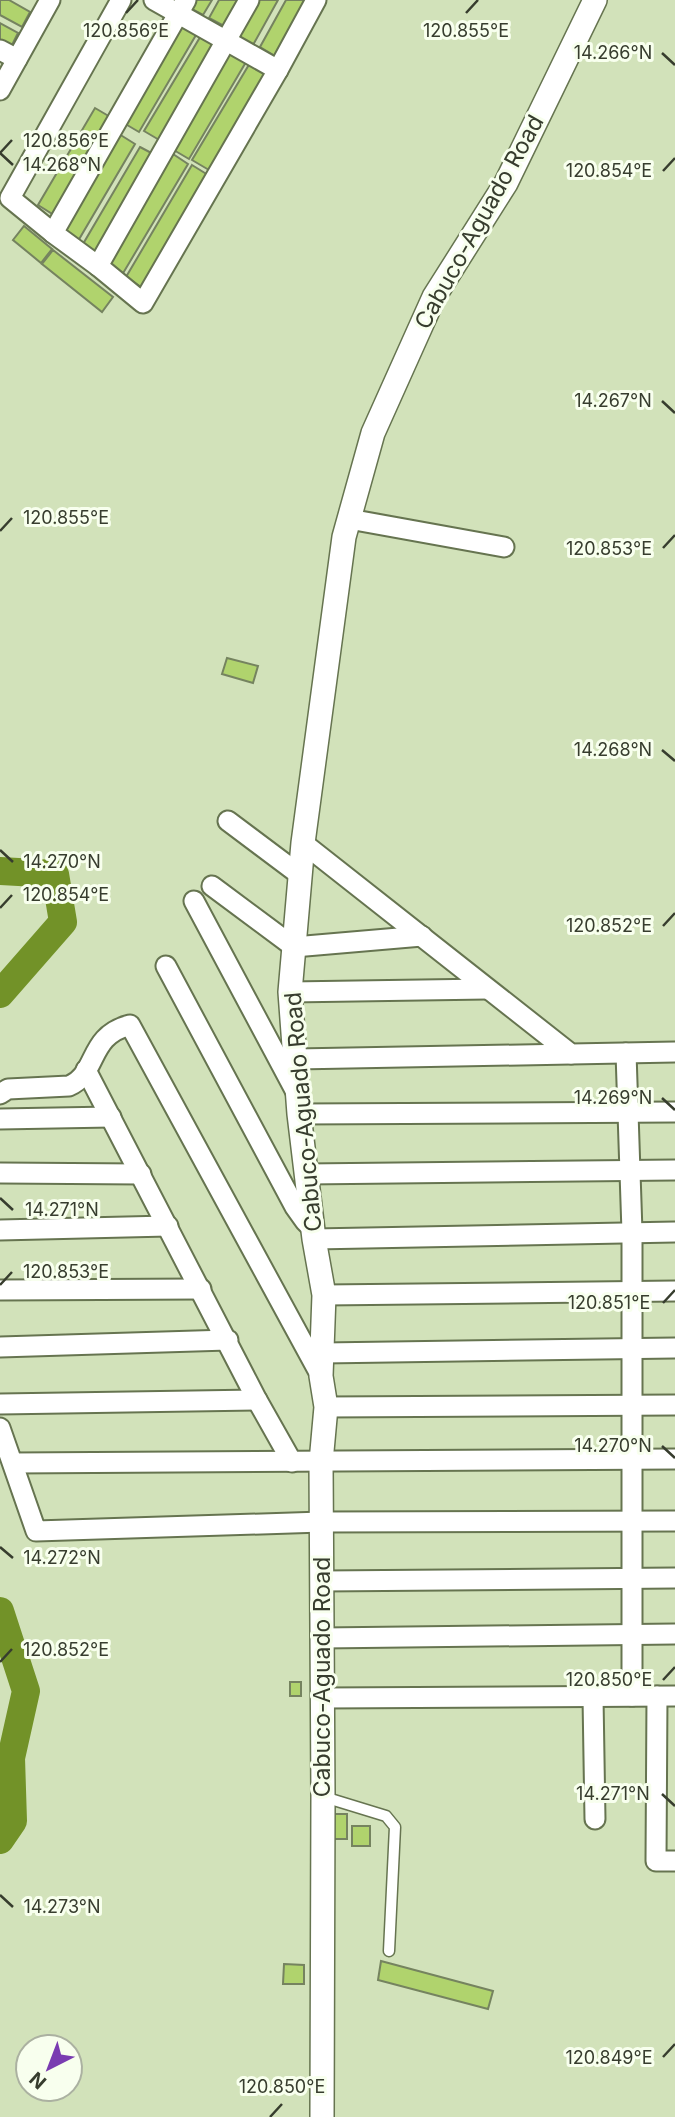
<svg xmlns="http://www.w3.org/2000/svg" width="675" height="2117" font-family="Inter,sans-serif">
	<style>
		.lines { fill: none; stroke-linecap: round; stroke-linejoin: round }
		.river { stroke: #729228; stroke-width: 28 }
		.building { fill: #b0d36d; stroke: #75835f; stroke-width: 2 }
		.service-casing { stroke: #667450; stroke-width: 13 }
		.minor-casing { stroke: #667450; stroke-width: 23 }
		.tertiary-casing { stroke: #667450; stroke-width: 26 }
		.service { stroke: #fff; stroke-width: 10 }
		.minor { stroke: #fff; stroke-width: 19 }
		.tertiary { stroke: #fff; stroke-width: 23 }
		.ticks { fill: none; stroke: #373d2e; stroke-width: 2.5 }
		.labels { text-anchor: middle; stroke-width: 6; stroke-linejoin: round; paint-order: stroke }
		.street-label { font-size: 23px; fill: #373d2e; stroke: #f8ffee }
		.ticks-label { font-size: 18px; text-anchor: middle; fill: #373d2e; stroke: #f8ffee; stroke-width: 6; stroke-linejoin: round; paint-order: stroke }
	</style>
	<rect width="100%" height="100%" fill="#d2e2ba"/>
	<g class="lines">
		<g class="river">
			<path d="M 0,871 L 55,874 L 63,922 L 0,994"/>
			<path d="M 0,1611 L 26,1691 L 11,1758 L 13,1821 L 0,1840"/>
		</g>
	</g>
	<g class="building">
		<path d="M 0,0 L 9,0 L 30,12 L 22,27 L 0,15 Z"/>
		<path d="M 192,0 L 212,0 L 203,15 L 188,7 Z"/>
		<path d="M 219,0 L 239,0 L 224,26 L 209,18 Z"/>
		<path d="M 259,0 L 278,0 L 253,45 L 238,36 Z"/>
		<path d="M 286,0 L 305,0 L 275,56 L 260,47 Z"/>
		<path d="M 0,23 L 18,33 L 10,49 L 0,43 Z"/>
		<path d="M 180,25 L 196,35 L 139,132 L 122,122 Z"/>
		<path d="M 202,34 L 218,44 L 161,141 L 144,131 Z"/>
		<path d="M 230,52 L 246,62 L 189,159 L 172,149 Z"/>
		<path d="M 250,63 L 266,73 L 209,170 L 192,160 Z"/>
		<path d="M 95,108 L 112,118 L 54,215 L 38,205 Z"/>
		<path d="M 119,134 L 135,144 L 78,241 L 62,231 Z"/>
		<path d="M 140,147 L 157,156 L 99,253 L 83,244 Z"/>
		<path d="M 173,154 L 188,164 L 122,275 L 106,266 Z"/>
		<path d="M 192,165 L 208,175 L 141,287 L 126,277 Z"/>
		<path d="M 24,226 L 52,249 L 41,263 L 13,240 Z"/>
		<path d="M 53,250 L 113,297 L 102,312 L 42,264 Z"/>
		<path d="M 227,658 L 258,666 L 253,683 L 222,674 Z"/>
		<rect x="290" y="1682" width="11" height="14"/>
		<path d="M 331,1814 L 347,1814 L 347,1839 L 332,1839 Z"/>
		<rect x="352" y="1826" width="18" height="20"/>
		<path d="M 381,1961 L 493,1991 L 488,2009 L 378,1980 Z"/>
		<path d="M 284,1964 L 304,1965 L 304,1984 L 283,1984 Z"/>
	</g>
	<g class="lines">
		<g class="service-casing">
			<path id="service" d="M 324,1797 L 386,1816 L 395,1827 L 389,1951"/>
		</g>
		<g class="minor-casing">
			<g id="minor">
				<path d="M 154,0 L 278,70"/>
				<path d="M 249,0 L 98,266 L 143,303 L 278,70 L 316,0"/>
				<path d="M 0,50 L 17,59"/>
				<path d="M 0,90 L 50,0"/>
				<path d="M 53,233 L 10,198 L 121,0"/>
				<path d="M 98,266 L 53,233 L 186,0"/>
				<path d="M 349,519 L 504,547"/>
				<path d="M 228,821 L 300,875"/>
				<path d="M 303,843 L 571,1054 L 675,1052"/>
				<path d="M 212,886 L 294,947 L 422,936"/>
				<path d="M 194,901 L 296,1092"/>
				<path d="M 166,966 L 295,1207 L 305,1221 L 314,1230"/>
				<path d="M 290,992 L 487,989"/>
				<path d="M 626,1053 L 632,1232 L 632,1696"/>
				<path d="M 296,1059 L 571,1054"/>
				<path d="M 86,1070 L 257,1400 L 292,1462"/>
				<path d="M 0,1094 L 8,1089 L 69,1086 C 99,1073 87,1036 130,1025 L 321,1376"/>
				<path d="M 299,1114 L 675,1112"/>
				<path d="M 0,1119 L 111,1117"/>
				<path d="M 0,1173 L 141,1174"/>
				<path d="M 306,1174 L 675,1170"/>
				<path d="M 0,1230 L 168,1226"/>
				<path d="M 314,1239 L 675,1232"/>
				<path d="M 0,1290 L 201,1289"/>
				<path d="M 324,1295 L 675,1291"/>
				<path d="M 0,1347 L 228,1340"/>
				<path d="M 323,1353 L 675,1348"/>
				<path d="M 0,1404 L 257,1400"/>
				<path d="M 326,1407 L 675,1405"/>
				<path d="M 0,1428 L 36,1531 L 322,1522 L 675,1521"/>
				<path d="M 13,1463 L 675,1459"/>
				<path d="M 322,1581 L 675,1578"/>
				<path d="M 322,1638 L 675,1634"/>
				<path d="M 657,1696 L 656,1861 L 675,1861"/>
				<path d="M 593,1697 L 595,1819"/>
				<path d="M 323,1698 L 675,1696"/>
			</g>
		</g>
		<g class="tertiary-casing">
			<path id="tertiary" d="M 322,2117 L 323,1797 L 321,1462 L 326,1407 L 321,1376 L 324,1295 L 314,1239 L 299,1114 L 290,992 L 303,843 L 344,537 L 373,433 L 434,297 L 506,183 L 595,0"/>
		</g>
		<use href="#service" class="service"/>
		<use href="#minor" class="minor"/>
		<use href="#tertiary" class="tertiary"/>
	</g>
	<path class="ticks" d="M 126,13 L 138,0M 466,13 L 478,0M 662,53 L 675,65M 0,153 L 12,140M 0,153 L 13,165M 663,171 L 675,158M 662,401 L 675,413M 0,531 L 12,518M 663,548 L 675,535M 662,750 L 675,761M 0,850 L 13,862M 0,908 L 12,895M 663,926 L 675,913M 662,1098 L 675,1110M 0,1198 L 13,1210M 0,1285 L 12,1272M 663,1303 L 675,1290M 662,1446 L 675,1458M 0,1547 L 13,1558M 0,1662 L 12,1649M 663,1680 L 675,1667M 662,1794 L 675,1806M 0,1895 L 13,1907M 663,2057 L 675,2044M 270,2117 L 282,2104"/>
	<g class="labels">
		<g class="street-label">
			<text transform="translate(479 222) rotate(-61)" y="8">Cabuco-Aguado Road</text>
			<text transform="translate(303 1112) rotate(-95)" y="8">Cabuco-Aguado Road</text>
			<text transform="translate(322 1677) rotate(-90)" y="8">Cabuco-Aguado Road</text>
		</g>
	</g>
	<g class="ticks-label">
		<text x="126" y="37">120.856°E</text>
		<text x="466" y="37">120.855°E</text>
		<text x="613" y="59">14.266°N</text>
		<text x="66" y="147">120.856°E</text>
		<text x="62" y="171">14.268°N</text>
		<text x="609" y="177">120.854°E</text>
		<text x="613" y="407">14.267°N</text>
		<text x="66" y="524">120.855°E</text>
		<text x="609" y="555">120.853°E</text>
		<text x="613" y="756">14.268°N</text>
		<text x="62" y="868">14.270°N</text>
		<text x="66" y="901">120.854°E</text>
		<text x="609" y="932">120.852°E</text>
		<text x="613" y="1104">14.269°N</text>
		<text x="62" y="1216">14.271°N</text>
		<text x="66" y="1278">120.853°E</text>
		<text x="609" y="1309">120.851°E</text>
		<text x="613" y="1452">14.270°N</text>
		<text x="62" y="1564">14.272°N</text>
		<text x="66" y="1656">120.852°E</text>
		<text x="609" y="1686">120.850°E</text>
		<text x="613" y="1800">14.271°N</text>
		<text x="62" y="1913">14.273°N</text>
		<text x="609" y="2064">120.849°E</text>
		<text x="282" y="2093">120.850°E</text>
	</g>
	<g transform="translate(49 2068) rotate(222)"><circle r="33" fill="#f8ffee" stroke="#abb1a1" stroke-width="2"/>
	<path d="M0-5L12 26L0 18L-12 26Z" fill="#7a3cb1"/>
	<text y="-10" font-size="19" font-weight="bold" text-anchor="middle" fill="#373d2e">N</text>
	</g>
</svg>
